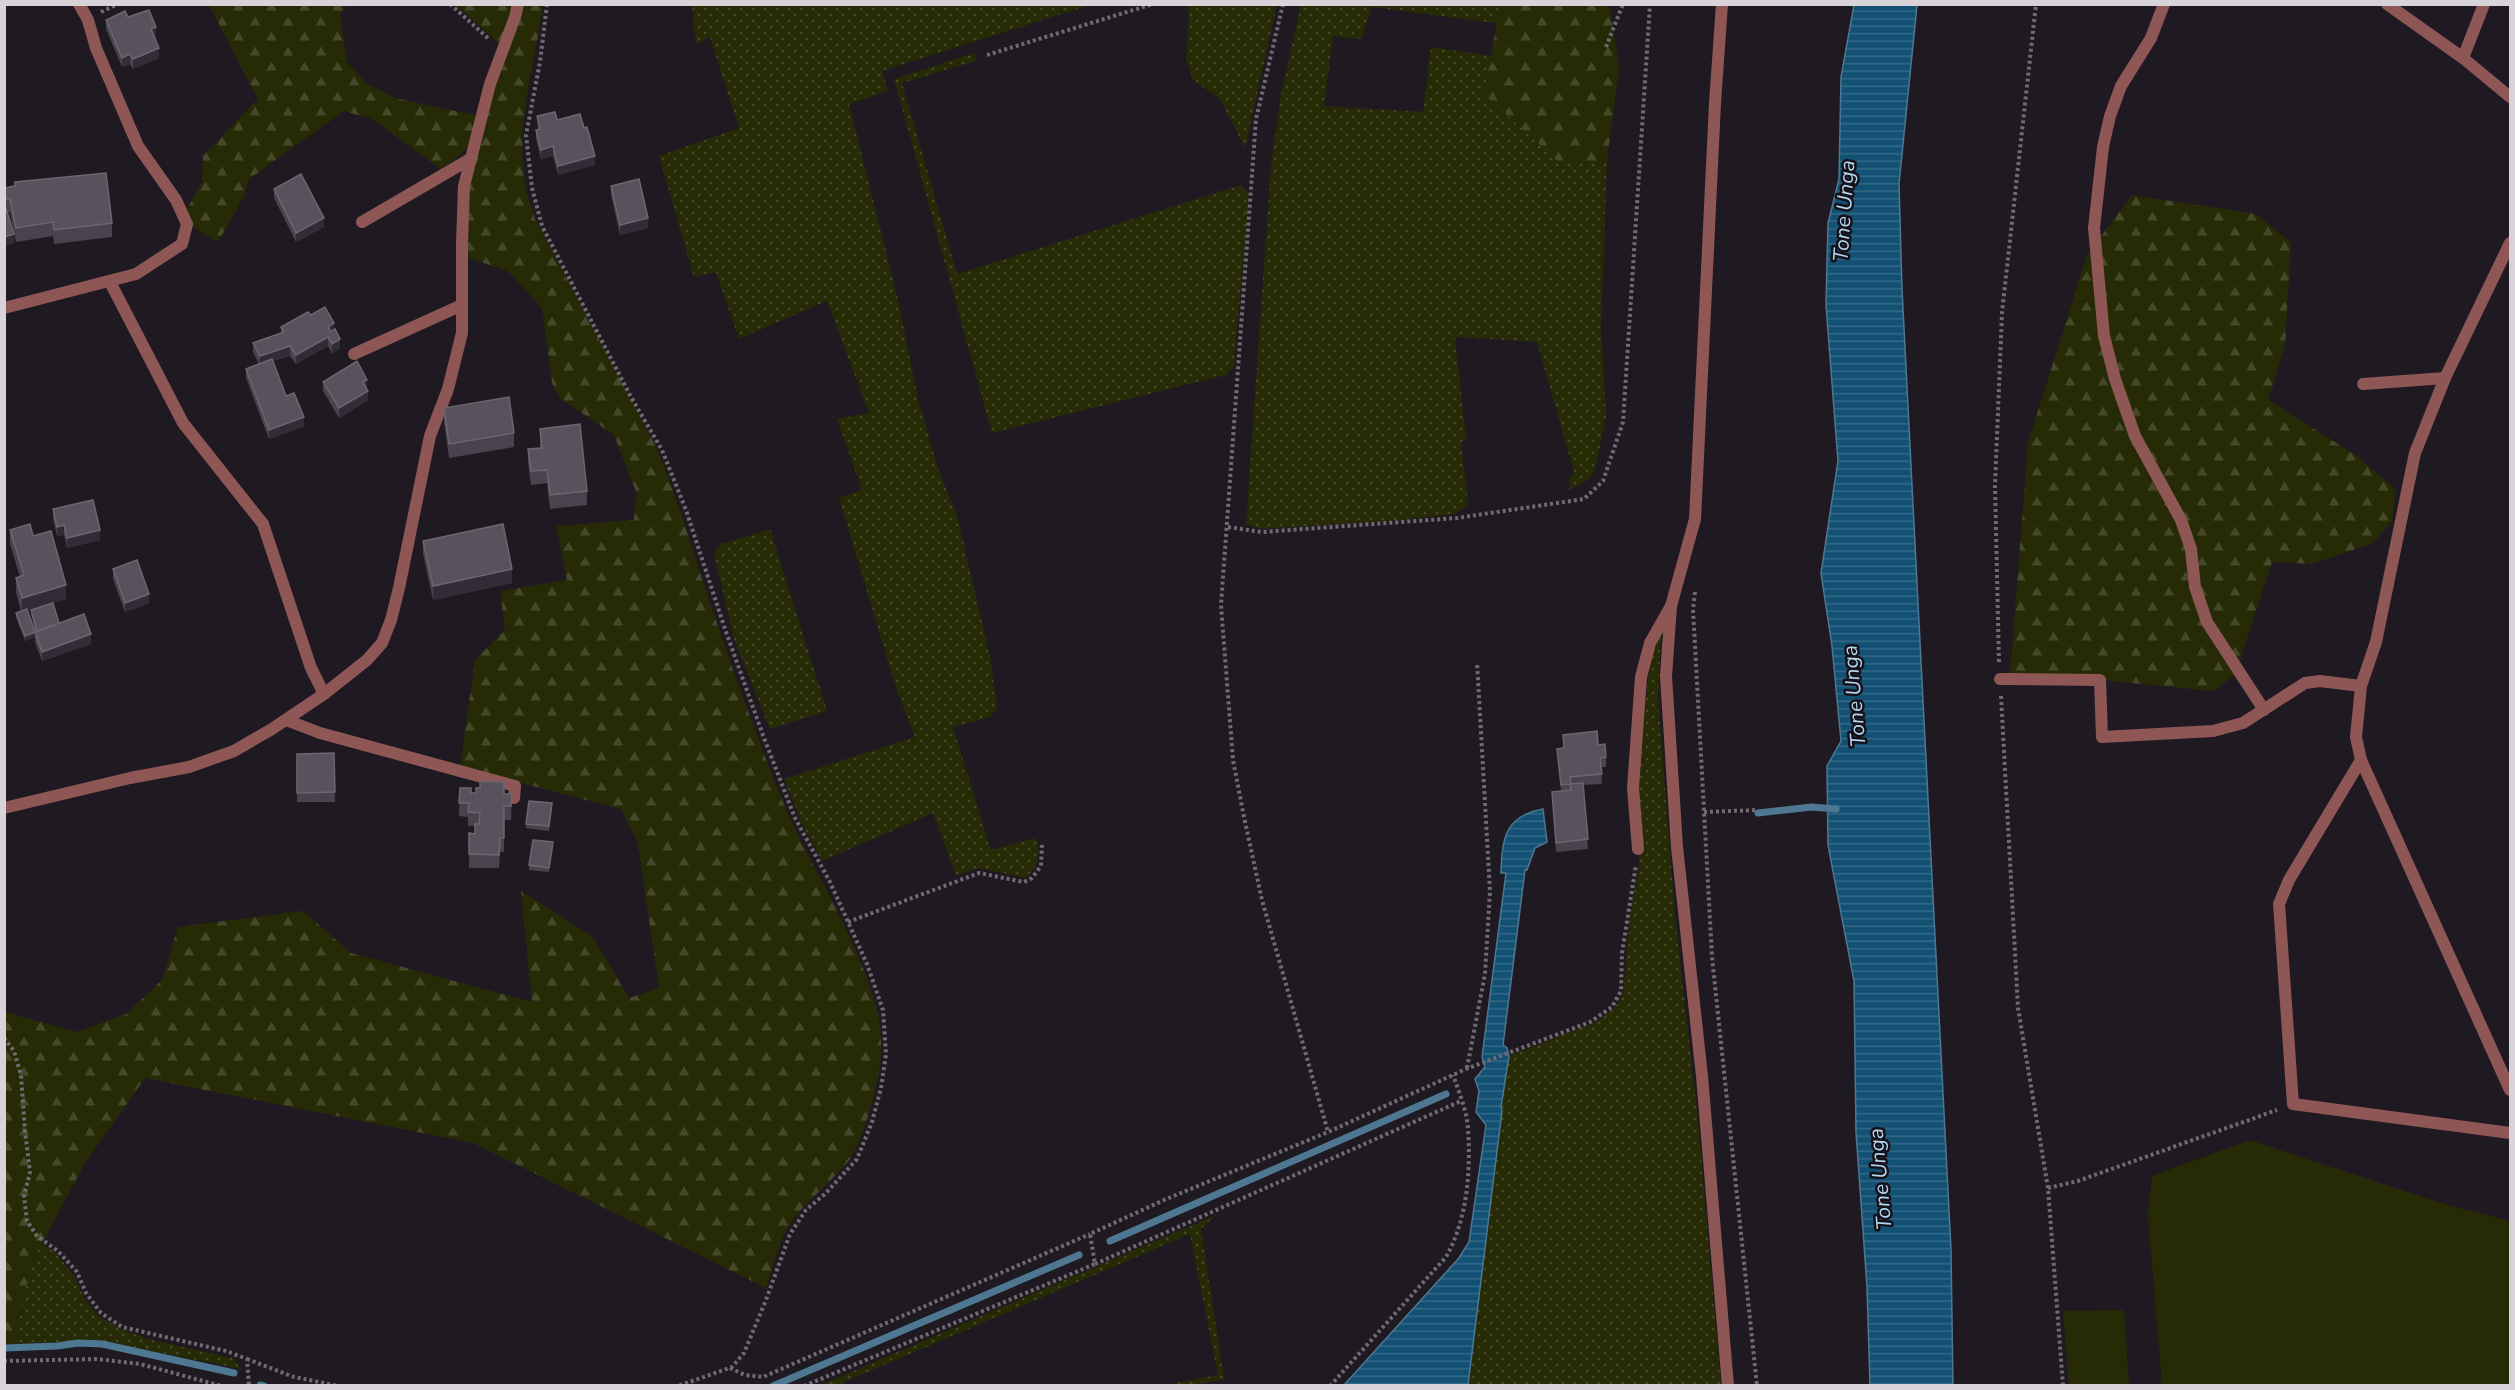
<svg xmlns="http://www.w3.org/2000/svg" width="2515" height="1390" font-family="'Nunito Sans',sans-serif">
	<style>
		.grass { fill: url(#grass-dots) }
		.forest { fill: url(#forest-firs) }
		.park { fill: #262b06 }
		.water { fill: url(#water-rules); stroke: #4e7892; stroke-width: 1.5 }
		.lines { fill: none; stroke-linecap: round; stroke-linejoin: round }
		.stream { stroke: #4e7892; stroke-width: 7 }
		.path { stroke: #706b72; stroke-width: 4; stroke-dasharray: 3 3; stroke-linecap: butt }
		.service { stroke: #8e5756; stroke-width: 12 }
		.minor { stroke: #8e5756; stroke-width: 12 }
		.tertiary { stroke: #8e5756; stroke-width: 12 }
		.wall { fill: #48434c }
		.shaded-wall { fill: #312c35 }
		.building { fill: #57525b; stroke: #6b666f; stroke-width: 1.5 }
		.labels { text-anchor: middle; stroke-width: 5; stroke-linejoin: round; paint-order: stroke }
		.water-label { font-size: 21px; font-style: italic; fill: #b0d5f0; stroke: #161118 }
	</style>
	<defs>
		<pattern id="grass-dots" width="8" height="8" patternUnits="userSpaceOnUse" patternTransform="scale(1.5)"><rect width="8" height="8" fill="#262b06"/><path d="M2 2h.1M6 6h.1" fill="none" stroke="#45492a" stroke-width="1.8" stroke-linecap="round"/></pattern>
		<pattern id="forest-firs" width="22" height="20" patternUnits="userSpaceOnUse" patternTransform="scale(1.5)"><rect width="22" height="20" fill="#262b06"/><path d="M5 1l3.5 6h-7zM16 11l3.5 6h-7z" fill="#45492a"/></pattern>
		<pattern id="water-rules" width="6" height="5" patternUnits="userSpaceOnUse" patternTransform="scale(1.5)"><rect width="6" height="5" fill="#135174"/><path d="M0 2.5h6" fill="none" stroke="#356987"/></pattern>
	</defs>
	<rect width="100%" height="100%" fill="#1f1a22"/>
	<g class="grass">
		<path d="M 692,5 L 1090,5 L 882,71 L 888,91 L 849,104 L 897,295 L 918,399 L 938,469 L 957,516 L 990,656 L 997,709 L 990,717 L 953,727 L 991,850 L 1036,838 C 1040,856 1039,865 1026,878 L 980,868 L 956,875 L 933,813 L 822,861 L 802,824 L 784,779 L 915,737 L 896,688 L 839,498 L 862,490 L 837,419 L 869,413 L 827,301 L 739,339 L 716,272 L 694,277 L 659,156 L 739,128 L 710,37 L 696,44 Z"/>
		<path d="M 1187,5 L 1277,5 L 1245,148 L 1220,99 L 1193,80 L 1186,59 L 1189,15 Z"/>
		<path d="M 1301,5 L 1500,5 L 1496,23 L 1372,7 L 1361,39 L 1333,36 L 1324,106 L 1423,112 L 1431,47 L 1491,56 L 1484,94 L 1561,163 L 1607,160 L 1601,326 L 1606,416 L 1595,470 L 1590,479 L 1569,490 L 1570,478 L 1574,472 L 1537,342 L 1455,337 L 1466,439 L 1461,442 L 1468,505 L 1455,514 L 1389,521 L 1261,529 L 1246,524 L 1271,165 L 1281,94 Z"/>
		<path d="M 974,53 L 976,61 L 902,83 L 957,274 L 1241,185 L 1249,195 L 1234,366 L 1226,375 L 992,433 L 894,79 Z"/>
		<path d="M 770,529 L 827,711 L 770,729 L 734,639 L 714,553 L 722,544 Z"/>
		<path d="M 1661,635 L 1658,699 L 1675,916 L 1698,1120 L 1721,1385 L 1468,1386 L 1502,1111 L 1501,1107 L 1509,1056 L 1596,1022 L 1615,1008 L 1623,994 L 1630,916 L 1639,866 L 1639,777 L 1642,730 L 1652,649 Z"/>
		<path d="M 1216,1215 L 1201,1229 L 1224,1379 L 1190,1385 L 1166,1385 L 1218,1375 L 1190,1234 L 842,1383 L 842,1385 L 821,1385 Z"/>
		<path d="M 41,1244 L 55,1252 L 74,1276 L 84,1297 L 98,1316 L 123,1330 L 148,1339 L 232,1358 L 242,1369 L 107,1342 L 76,1341 L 17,1344 C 19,1310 25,1274 41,1244 Z"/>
	</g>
	<g class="forest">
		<path d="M 209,5 L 347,5 L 340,15 L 347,62 L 366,83 L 395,98 L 478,116 C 472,146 467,151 441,169 L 372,119 L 344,111 L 249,179 L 243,198 L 218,242 L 193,227 L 186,211 L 202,182 L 203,156 L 258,99 Z"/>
		<path d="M 456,5 L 514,5 L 502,41 L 497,42 Z"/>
		<path d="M 520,5 L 543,5 C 535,63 515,124 525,184 C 527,196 532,208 535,219 L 656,447 C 674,488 686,530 700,573 C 724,646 750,719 778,790 C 805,859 848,920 871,990 C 881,1018 884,1048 878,1077 C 874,1098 862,1142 850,1159 C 830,1185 802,1202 786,1231 C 777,1248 772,1270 766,1288 L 473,1143 L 145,1078 L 85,1163 L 34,1258 L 19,1314 L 17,1344 L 5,1344 L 5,1012 L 77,1032 L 126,1014 L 162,980 L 178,927 L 303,911 L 351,953 L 532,1002 L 521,891 L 593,937 L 629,998 L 659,988 L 638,843 L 621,809 L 460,767 L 475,660 L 505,630 L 500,591 L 567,580 L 556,526 L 634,520 L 637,494 L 614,435 L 560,398 L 552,383 L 542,308 L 508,271 L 465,257 C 466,240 466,223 467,206 C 474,137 500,70 520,5 Z"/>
		<path d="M 1607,5 L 1610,8 L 1619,68 L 1607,160 L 1561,164 L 1484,94 L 1500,5 Z"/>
		<path d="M 2132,195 L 2256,214 L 2291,243 L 2285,345 L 2268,400 L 2357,456 L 2396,490 L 2392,521 L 2373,543 L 2312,564 L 2272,562 L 2235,675 L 2213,691 L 2080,678 L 2010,675 L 2028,443 L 2087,255 Z"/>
	</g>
	<g class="park">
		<path d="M 2250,1140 L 2444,1204 L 2510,1221 L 2510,1385 L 2162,1385 L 2148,1215 L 2152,1176 Z"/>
		<path d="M 2124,1310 L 2129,1385 L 2069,1385 L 2063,1311 Z"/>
	</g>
	<g class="water">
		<path d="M 1854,5 L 1917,5 L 1899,184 L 1902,289 L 1951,1250 L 1953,1385 L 1870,1385 L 1867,1287 L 1856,1132 L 1854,981 L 1828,845 L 1827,766 L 1841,741 L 1832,646 L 1821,573 L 1838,461 L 1826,305 L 1828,223 L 1839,179 L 1841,77 Z"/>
		<path d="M 1543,809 L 1547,842 L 1535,848 L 1527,870 L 1525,870 L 1503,1045 L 1507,1048 L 1509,1056 L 1501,1107 L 1502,1111 L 1468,1385 L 1344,1385 L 1459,1258 L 1469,1242 L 1486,1125 L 1476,1112 L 1479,1091 L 1475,1079 L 1485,1067 L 1482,1057 L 1506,873 L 1501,873 C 1502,838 1505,816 1543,809 Z"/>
	</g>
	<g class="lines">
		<g class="stream">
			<path d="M 1758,813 L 1812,807 L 1836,809"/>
			<path d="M 1110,1241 L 1446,1094"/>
			<path d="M 4,1348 L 57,1346 L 78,1343 L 102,1344 L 234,1373"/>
			<path d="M 260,1385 L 264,1386"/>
			<path d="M 773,1386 L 1079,1255"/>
		</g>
		<g class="path">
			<path d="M 450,4 L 490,40"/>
			<path d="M 547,4 L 540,62 L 526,135 L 532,188 L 542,226 L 631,397 L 662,450 L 686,510 L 725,629 L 764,738 L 795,818 L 830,882 L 867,964 L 883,1010 L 886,1054 L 881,1088 L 872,1122 L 857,1159 L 826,1193 L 806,1210 L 790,1234 L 766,1300 L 744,1353 L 732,1367 L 678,1386"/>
			<path d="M 1283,4 L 1256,119 L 1221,605 L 1233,760 L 1244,817 L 1262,900 L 1328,1132"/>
			<path d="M 101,12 L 118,4"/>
			<path d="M 1606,47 L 1623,4"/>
			<path d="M 987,55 L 1153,4"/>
			<path d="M 1228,527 L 1262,532 L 1457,518 L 1584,499 L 1603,481 L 1623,422 L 1650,4"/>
			<path d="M 1695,592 L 1693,609 L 1712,957 L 1757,1386"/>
			<path d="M 1999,662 L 1995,486 L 2002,313 L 2036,4"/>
			<path d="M 2001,696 L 2018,1008 L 2048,1188 L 2063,1386"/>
			<path d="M 1704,812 L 1757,810"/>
			<path d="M 848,922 L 979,873 L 1024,882 L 1032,878 L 1041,866 L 1042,845"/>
			<path d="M 4,1038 L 14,1051 L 21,1075 L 25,1131 L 30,1172 L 24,1196 L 27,1221 L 37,1236 L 58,1251 L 77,1272 L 86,1293 L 101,1313 L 122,1327 L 226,1351 L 247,1359 L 249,1386"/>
			<path d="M 1467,1068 L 1485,974 L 1490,891 L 1477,662"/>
			<path d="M 2048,1188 L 2078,1181 L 2277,1110"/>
			<path d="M 1095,1264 L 1461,1101"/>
			<path d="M 247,1359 L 294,1377 L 339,1386"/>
			<path d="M 4,1361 L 97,1359 L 140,1364 L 222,1386"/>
			<path d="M 730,1368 L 745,1375 L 763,1377 L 1090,1234"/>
			<path d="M 804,1386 L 1095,1264 L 1090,1234 L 1164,1200 L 1328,1132 L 1466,1069 L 1590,1022 L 1612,1007 L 1621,991 L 1622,953 L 1636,865"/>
			<path d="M 1330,1386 L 1446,1257 C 1467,1220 1471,1172 1468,1129 C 1467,1111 1459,1092 1453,1075"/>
		</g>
		<g class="service">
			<path d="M 362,222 L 472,158"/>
			<path d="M 354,354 L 462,305"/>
			<path d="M 2363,384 L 2445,378"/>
			<path d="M 286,720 L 320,733 L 515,786 L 514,798"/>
			<path d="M 1638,849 L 1633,788 L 1641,677 L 1650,643 L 1671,606"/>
		</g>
		<g class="minor">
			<path d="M 1722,4 L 1715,103 L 1695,519 L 1671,606 L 1666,676 L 1677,847 L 1702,1076 L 1728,1386"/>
			<path d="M 2164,4 L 2151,38 L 2121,86 L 2110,116 L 2103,147 L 2094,228 L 2104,336 L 2115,379 L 2135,436 L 2181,520 L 2191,549 L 2195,587 L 2207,622 L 2264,710"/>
			<path d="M 2510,243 L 2445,378 L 2415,453 L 2376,642 L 2361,686 L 2356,737 L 2361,760 L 2510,1090"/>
			<path d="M 110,282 L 183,423 L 263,524 L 311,668 L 324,694"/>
			<path d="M 4,308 L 136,274 L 182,244 L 187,224 L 176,200 L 138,146 L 96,48 L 88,20 L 79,4"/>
			<path d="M 2000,679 L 2100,680 L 2102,737 L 2213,731 L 2243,723 L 2305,683 L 2320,681 L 2361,686"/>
			<path d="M 2361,760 L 2289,880 L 2279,904 L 2293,1104 L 2510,1133"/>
			<path d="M 4,808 L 130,778 L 189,767 L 234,751 L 272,729 L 324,694 L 367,660 L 382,643 L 391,620 L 399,588 L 430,436 L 448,389 L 462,333 L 462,244 L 464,186 L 490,84 L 515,17 L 518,4"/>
		</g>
		<g class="tertiary">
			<path d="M 2387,4 L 2463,58 L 2510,97"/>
			<path d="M 2463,58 L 2484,4"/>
		</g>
	</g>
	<g class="wall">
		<path d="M 128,17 L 156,36 L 154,37 L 159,58 L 133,69 L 130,64 L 122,67 L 106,29 L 106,20 Z"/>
		<path d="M 537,116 L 557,120 L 595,165 L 558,175 L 553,156 L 541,159 L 536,139 L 536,130 L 538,129 Z"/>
		<path d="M 15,182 L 112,223 L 112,237 L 54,244 L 53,236 L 16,242 L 10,212 L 8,213 L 14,243 L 4,246 L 4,188 L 15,186 Z"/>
		<path d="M 611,186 L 648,228 L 620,235 L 611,195 Z"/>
		<path d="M 274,189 L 324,227 L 296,242 L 274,198 Z"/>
		<path d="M 281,327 L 334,330 L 340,348 L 332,354 L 328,346 L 296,364 L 290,356 L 273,361 L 286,396 L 304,426 L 269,439 L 246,378 L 246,369 L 259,364 L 253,352 L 253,343 L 281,333 Z"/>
		<path d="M 323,382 L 367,389 L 368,400 L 339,418 L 323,391 Z"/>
		<path d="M 444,408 L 514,433 L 514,447 L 449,458 L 444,422 Z"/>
		<path d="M 540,429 L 587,491 L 587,505 L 550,509 L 547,483 L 531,485 L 528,463 L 528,449 L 540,448 Z"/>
		<path d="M 53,509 L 100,540 L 67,548 L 64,535 L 57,536 L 53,519 Z"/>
		<path d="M 10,530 L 33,536 L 66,599 L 27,610 L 35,632 L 31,614 L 31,610 L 59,623 L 91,644 L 42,661 L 35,642 L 35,637 L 25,641 L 16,617 L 16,613 L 21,611 L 16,592 L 16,578 L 20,577 L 10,544 Z"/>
		<path d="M 423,541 L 512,583 L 433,600 L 423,554 Z"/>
		<path d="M 113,569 L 149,603 L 125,612 L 113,579 Z"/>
		<path d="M 1563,735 L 1598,745 L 1606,757 L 1606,767 L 1601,767 L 1602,784 L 1583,785 L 1588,849 L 1556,852 L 1552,792 L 1561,791 L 1557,749 L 1563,748 Z"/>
		<path d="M 334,753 L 335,802 L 297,802 L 297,754 Z"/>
		<path d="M 460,788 L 471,793 L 512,794 L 511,820 L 504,820 L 504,852 L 500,852 L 499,868 L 469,868 L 469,833 L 475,834 L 475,826 L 468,826 L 468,817 L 459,816 Z"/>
		<path d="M 552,808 L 549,831 L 526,828 L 526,824 Z"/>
		<path d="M 553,847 L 549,872 L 529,870 L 529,865 Z"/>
	</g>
	<g class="shaded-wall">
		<path d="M 156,27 L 156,36 L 151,38 L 151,29 Z"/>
		<path d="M 159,48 L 159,58 L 133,69 L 133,59 Z"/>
		<path d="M 130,54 L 130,64 L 122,67 L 122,58 Z"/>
		<path d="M 553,146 L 553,156 L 541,159 L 541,150 Z"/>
		<path d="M 595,156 L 595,165 L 558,175 L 558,166 Z"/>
		<path d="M 324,218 L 324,227 L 296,242 L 296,233 Z"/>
		<path d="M 648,218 L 648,228 L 620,235 L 620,225 Z"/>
		<path d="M 14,234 L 14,243 L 4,246 L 4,237 Z"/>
		<path d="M 334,323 L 334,333 L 328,337 L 328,327 Z"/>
		<path d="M 328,337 L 328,346 L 296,364 L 296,355 Z"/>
		<path d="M 340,339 L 340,348 L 332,354 L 332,344 Z"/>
		<path d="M 290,346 L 290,356 L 260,365 L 260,356 Z"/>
		<path d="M 367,380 L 367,389 L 363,392 L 363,382 Z"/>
		<path d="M 368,391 L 368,400 L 339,418 L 339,408 Z"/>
		<path d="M 304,417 L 304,426 L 269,439 L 269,430 Z"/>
		<path d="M 64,525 L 64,535 L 57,536 L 57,527 Z"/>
		<path d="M 100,530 L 100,540 L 67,548 L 67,538 Z"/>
		<path d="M 512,569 L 512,583 L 433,600 L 433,586 Z"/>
		<path d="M 66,585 L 66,599 L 22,612 L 22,598 Z"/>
		<path d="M 149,594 L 149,603 L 125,612 L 125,603 Z"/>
		<path d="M 35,633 L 35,637 L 25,641 L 25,636 Z"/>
		<path d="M 91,634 L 91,644 L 42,661 L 42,652 Z"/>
	</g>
	<g class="building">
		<path d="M 149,10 L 156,27 L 151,29 L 159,48 L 133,59 L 130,54 L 122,58 L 106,20 L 125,11 L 128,17 Z"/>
		<path d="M 555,112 L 557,120 L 580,114 L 584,128 L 587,127 L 595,156 L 558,166 L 553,146 L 541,150 L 536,130 L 540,129 L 537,116 Z"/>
		<path d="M 106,173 L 112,223 L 54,230 L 53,222 L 16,228 L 10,199 L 6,199 L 4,188 L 15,186 L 15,182 Z"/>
		<path d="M 301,174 L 324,218 L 296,233 L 274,189 Z"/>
		<path d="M 639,179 L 648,218 L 620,225 L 611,186 Z"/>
		<path d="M 4,202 L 14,234 L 4,237 Z"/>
		<path d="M 325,307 L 334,323 L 328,327 L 331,332 L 335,329 L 340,339 L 332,344 L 328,337 L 296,355 L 290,346 L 260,356 L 253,343 L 284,332 L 281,327 L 308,312 L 311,315 Z"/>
		<path d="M 272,359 L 286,396 L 294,393 L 304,417 L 269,430 L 246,369 Z"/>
		<path d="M 357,361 L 367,380 L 363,382 L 368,391 L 339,408 L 323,382 Z"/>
		<path d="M 509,397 L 514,433 L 449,444 L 444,408 Z"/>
		<path d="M 580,424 L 587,491 L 550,495 L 547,470 L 531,471 L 528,449 L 542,448 L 540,429 Z"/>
		<path d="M 93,500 L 100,530 L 67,538 L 64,525 L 57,527 L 53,509 Z"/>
		<path d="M 30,524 L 33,536 L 51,531 L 66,585 L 22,598 L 16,578 L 24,575 L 10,530 Z"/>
		<path d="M 503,524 L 512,569 L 433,586 L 423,541 Z"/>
		<path d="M 137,560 L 149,594 L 125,603 L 113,569 Z"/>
		<path d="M 53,603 L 59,623 L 37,631 L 31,610 Z"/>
		<path d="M 27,609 L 35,632 L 25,636 L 16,613 Z"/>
		<path d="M 84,614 L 91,634 L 42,652 L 35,632 Z"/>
		<path d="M 1597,731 L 1598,745 L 1605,744 L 1606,757 L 1600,758 L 1602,774 L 1570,777 L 1571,784 L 1583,783 L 1588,839 L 1556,843 L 1552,792 L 1571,790 L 1570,784 L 1561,785 L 1557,749 L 1564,748 L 1563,735 Z"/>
		<path d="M 334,753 L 335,792 L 297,793 L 297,754 Z"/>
		<path d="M 480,781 L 504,782 L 504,794 L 512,794 L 511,806 L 504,806 L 504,838 L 500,838 L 499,855 L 469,854 L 469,833 L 475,834 L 475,824 L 479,824 L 480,813 L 468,812 L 469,803 L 459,803 L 460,788 L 471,788 L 471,793 L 476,793 L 476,788 L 480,788 Z"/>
		<path d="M 529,801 L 552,803 L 549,826 L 526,824 Z"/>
		<path d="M 533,840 L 553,842 L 549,868 L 529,865 Z"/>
	</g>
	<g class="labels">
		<g class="water-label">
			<text transform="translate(1844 211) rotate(-86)" y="7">Tone Unga</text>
			<text transform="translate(1854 696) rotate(-95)" y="7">Tone Unga</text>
			<text transform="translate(1880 1179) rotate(-95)" y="7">Tone Unga</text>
		</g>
	</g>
	<rect width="2515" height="1390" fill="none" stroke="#d7d3d9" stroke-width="12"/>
</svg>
